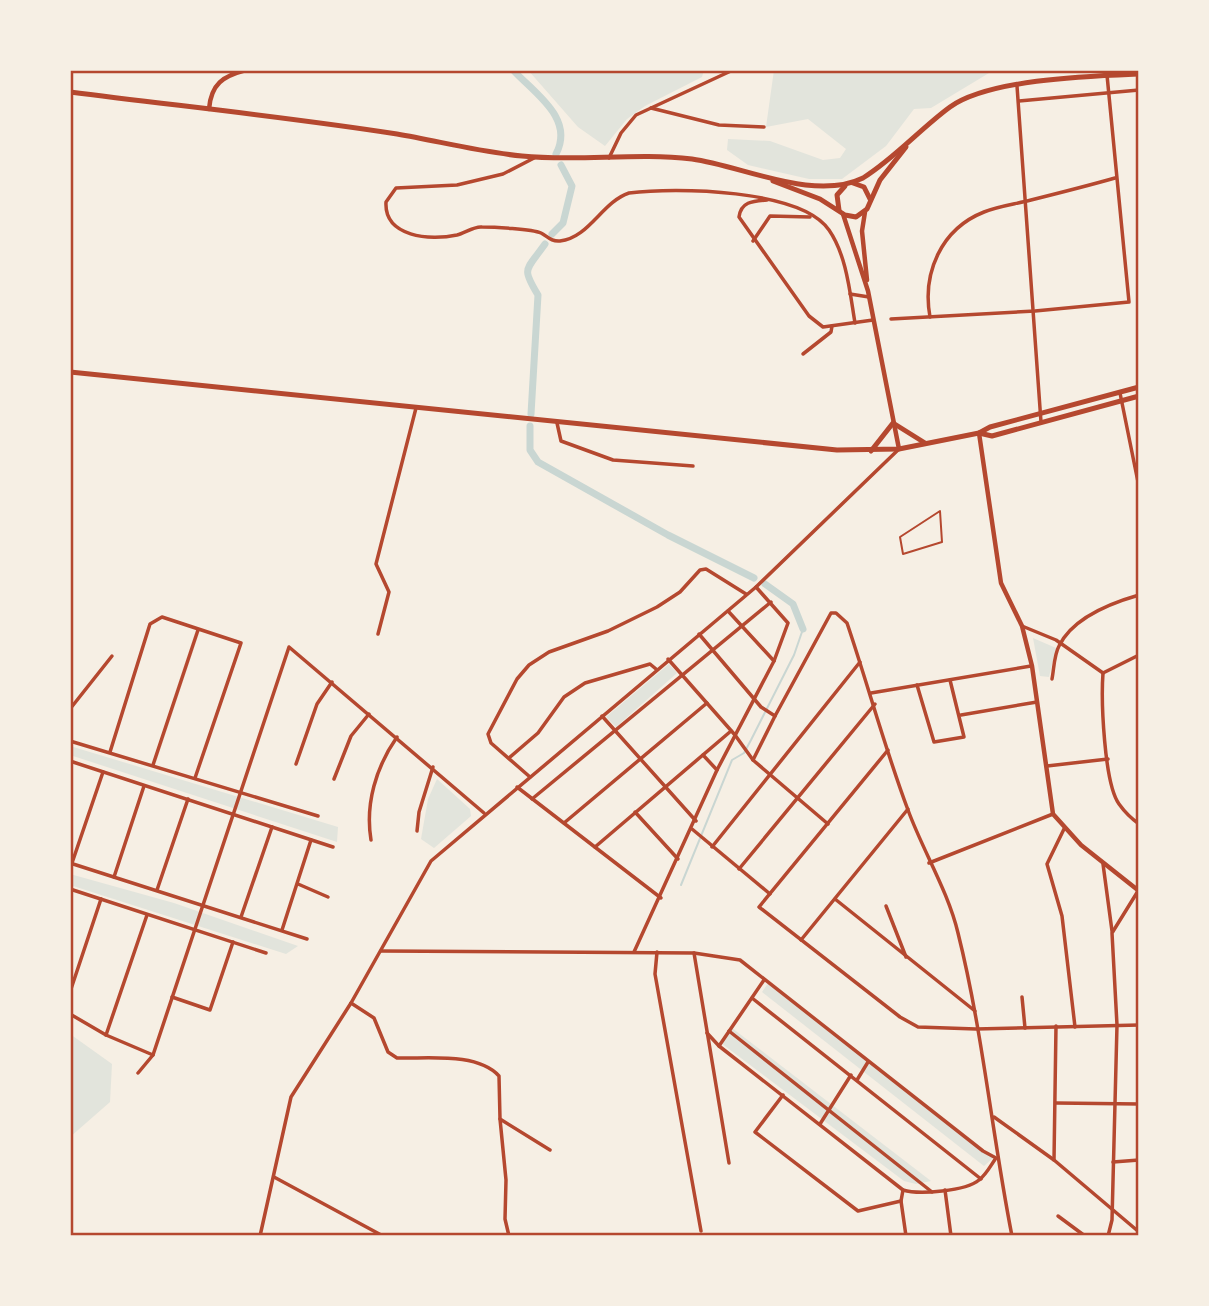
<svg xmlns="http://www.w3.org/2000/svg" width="1209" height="1306" font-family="'Varela Round',sans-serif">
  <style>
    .green { fill: #e2e4dc }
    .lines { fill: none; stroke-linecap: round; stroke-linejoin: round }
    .stream { stroke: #c9d6d2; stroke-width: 2 }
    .canal { stroke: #c9d6d2; stroke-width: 7 }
    .service { stroke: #b5482f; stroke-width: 2 }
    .minor { stroke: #b5482f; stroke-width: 3.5 }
    .tertiary { stroke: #b5482f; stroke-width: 4.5 }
    .primary { stroke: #b5482f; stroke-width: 5 }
    .trunk { stroke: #b5482f; stroke-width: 5 }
    .neatline { fill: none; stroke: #b5482f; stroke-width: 2.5 }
  </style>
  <rect width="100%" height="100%" fill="#f6efe4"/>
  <g class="green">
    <polygon points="528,70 704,70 702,77 645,106 627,119 605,146 578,127"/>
    <polygon points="774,70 994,70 931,108 914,109 886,146 842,179 809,179 748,165 727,150 728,139 770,141 823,160 840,158 846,149 808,119 766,127"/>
    <polygon points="1033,638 1056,648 1049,677 1040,676"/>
    <polygon points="669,664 677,673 616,727 606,717"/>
    <polygon points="70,746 338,827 337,842 70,755"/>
    <polygon points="437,779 470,809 471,816 434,848 421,839 428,799"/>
    <polygon points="70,874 174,903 298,946 286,954 70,885"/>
    <polygon points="769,982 993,1158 984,1166 762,992"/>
    <polygon points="732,1028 931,1181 916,1184 904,1181 721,1043"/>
    <polygon points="70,1034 112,1064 110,1102 70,1137"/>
  </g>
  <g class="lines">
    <polyline class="stream" points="681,885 732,760 744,753 751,740 794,655 803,629"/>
    <g class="canal">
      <path d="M513 70C534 93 575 118 556 154"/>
      <polyline points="552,234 563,223 572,186 561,165"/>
      <path d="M531 414 538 295C521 267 526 271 545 244"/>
      <polyline points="530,426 530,450 538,462 668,535 754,578"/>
      <polyline points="765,584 793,604 803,629"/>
    </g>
    <polygon class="service" points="940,511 942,542 903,554 900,537"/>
    <g class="minor">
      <polyline points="1017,86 1041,422"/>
      <polyline points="1019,101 1139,90"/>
      <polyline points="651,108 719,125 764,127"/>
      <path d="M536 157 503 174 457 185 396 188 386 202C384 237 430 241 457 235 465 233 474 226 482 227 493 227 532 229 541 233 547 236 551 242 560 241 589 238 602 202 629 193 675 187 801 189 829 230 847 256 850 294 855 323"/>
      <polyline points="609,158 621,133 636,115 733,70"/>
      <path d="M767 200C754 201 741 201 739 217L809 316 823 327 873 320"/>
      <polyline points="753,241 770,216 810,217"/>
      <polyline points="850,294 869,297"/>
      <path d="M930 317C922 273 941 229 984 212 999 206 1016 204 1031 200 1059 193 1087 186 1115 178"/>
      <polyline points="891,319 1035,311 1129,302 1107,75"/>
      <polyline points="803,354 831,332 832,326"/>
      <polyline points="1120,393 1139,487"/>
      <polyline points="557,423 561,441 613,460 693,466"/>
      <polyline points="728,611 774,661"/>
      <polyline points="1022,626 1056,640 1103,673"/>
      <polyline points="378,634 389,592 376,564 416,408"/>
      <path d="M699 634 761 707 775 716 831 613H836L847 623C868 685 885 749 908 810 923 851 948 891 958 933 983 1033 992 1135 1012 1236"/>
      <polyline points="668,659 735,735 753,760 828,824"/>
      <path d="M1103 673C1101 700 1104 783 1119 804 1124 811 1132 819 1139 824"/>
      <polyline points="1103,673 1139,655"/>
      <path d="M1052 679C1054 669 1054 655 1059 646 1073 617 1111 603 1139 595"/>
      <polyline points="917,685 934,742 964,737 950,680"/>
      <polyline points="871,693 1031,666"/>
      <polyline points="70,709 112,656"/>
      <polyline points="961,715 1037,702"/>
      <polyline points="602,716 696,821"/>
      <polyline points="70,741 318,816"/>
      <polyline points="888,750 759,907 900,1017 918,1027 976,1029 1139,1025"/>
      <polyline points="110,752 150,624 162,617 241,643 195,778"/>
      <polyline points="703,755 717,770"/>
      <polyline points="509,758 538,733 564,697 585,683 650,664 656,669"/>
      <polyline points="753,760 775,716"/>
      <polyline points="70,761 333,847"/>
      <polyline points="296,764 317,704 332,682"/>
      <polyline points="153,765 198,630"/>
      <polyline points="1047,766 1108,759"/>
      <polyline points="530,777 491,743 488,734 517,679 529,665 549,652 608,631 657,607 680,592 700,570 706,569 746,594"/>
      <polyline points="334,779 351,736 369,714"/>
      <polyline points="517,787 661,898"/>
      <polyline points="532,799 771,602"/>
      <polyline points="635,812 678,859"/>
      <polyline points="564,823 707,703"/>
      <polyline points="692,829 770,894"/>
      <polyline points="1064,829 1047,864 1062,916 1075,1027"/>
      <polyline points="417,831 419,812 433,767"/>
      <path d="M371 840C365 804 376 767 397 737"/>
      <polyline points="595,847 731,731"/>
      <polyline points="712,847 860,662"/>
      <polyline points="70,863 307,939"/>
      <polyline points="72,863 103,772"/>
      <polyline points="929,863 1053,814"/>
      <polyline points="1103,864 1112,931"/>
      <polyline points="739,869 875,704"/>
      <polyline points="114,877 144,786"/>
      <polyline points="298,884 328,897"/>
      <polyline points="70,889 266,953"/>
      <polyline points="157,890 188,799"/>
      <polyline points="835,899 975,1011"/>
      <polyline points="886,906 906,957"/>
      <polyline points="241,917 272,827"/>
      <polyline points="282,930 311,840"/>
      <polyline points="801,940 908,809"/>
      <path d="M381 951 694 953 740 960 983 1151 996 1158C991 1165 986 1175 979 1180 966 1191 919 1195 903 1190L719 1046 707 1033"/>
      <polyline points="634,952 717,770 774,661 788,623 756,587"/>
      <polyline points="657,952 655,974 701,1231"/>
      <polyline points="694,953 729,1163"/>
      <polyline points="70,992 101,899"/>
      <polyline points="172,997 210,1010 233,942"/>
      <polyline points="1022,997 1025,1028"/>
      <polyline points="752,998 981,1179"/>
      <path d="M351 1003 374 1018 388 1052 397 1058C427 1059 477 1052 499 1076L500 1119 550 1150"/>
      <polyline points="70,1014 106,1035 153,1055"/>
      <polyline points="729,1031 932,1192"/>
      <polyline points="106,1035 147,915"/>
      <polyline points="719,1046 764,980"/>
      <polyline points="138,1073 153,1055 289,647 484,813"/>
      <polyline points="857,1080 868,1062"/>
      <polyline points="783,1095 755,1132 858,1211 901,1201"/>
      <polyline points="1056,1103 1139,1104"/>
      <polyline points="994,1117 1054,1160 1139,1232"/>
      <polyline points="500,1119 506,1180 505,1219 509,1236"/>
      <polyline points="820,1124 851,1075"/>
      <polyline points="1054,1160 1056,1026"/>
      <polyline points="1113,1162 1139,1160"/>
      <polyline points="274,1177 383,1236"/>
      <polyline points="903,1190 901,1201 906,1236"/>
      <polyline points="945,1190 951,1236"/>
      <polyline points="1058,1216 1085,1236"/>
      <polyline points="260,1236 291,1097 351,1003 431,861 756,587 899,449"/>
      <polyline points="1108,1236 1112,1220 1117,1025 1112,933 1138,891"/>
    </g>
    <g class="tertiary">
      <path d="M209 109C211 84 223 76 246 70"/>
      <polyline points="865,212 862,231 867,280"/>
      <polyline points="843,214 868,291 899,449"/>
      <polyline points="979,433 1001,583 1022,626 1032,666 1053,814 1081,845 1139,891"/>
    </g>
    <g class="primary">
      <polyline points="70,372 837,450 899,449 979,433 990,427 1139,387"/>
      <polyline points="979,433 992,436 1139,396"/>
      <polyline points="871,451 893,423 925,443"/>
    </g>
    <g class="trunk">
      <path d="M70 92C179 106 288 117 397 134 438 141 480 152 522 156 578 162 636 152 692 159 743 166 814 202 863 178 895 158 920 129 950 107 989 79 1090 76 1139 74"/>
      <polyline points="773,181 820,199 845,215 856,217 867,209 880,180 906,147"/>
      <polyline points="853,183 864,187 870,199"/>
      <polyline points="839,210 837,195 845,186"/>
    </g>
  </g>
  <rect width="1209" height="1306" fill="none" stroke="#f6efe4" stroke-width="144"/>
  <rect x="72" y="72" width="1065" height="1162" class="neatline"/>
</svg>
